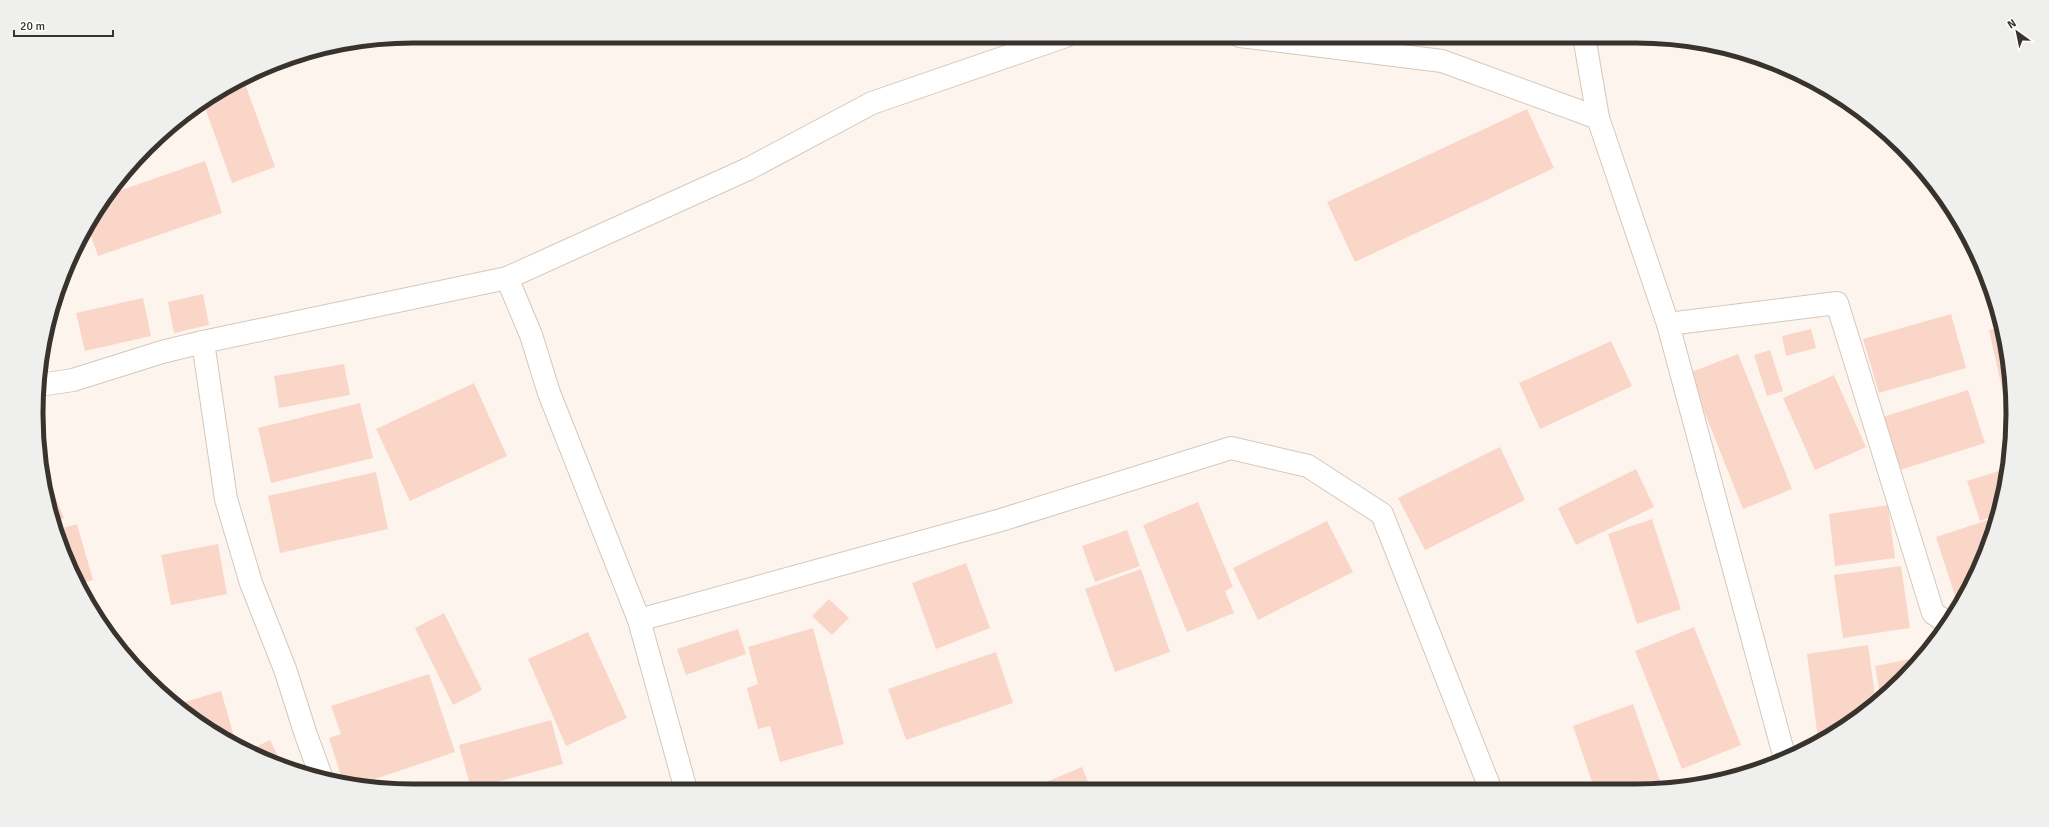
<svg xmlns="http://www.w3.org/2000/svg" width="2049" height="827" font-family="Signika,sans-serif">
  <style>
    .building { fill: #fad6c8 }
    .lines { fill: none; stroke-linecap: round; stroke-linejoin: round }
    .minor-casing { stroke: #d5c7bc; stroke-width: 24 }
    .minor { stroke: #fff; stroke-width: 22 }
    .rim { fill: none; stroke: #39332e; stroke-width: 5 }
  </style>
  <rect width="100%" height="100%" fill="#fdf5ed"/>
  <g class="building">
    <polygon points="243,78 275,167 232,183 203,102 225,87"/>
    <polygon points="1527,109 1554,168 1355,262 1327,202"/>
    <polygon points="205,161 222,213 98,256 87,224 113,193"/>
    <polygon points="203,294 209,325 174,333 168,302"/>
    <polygon points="143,298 151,336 85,351 76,313"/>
    <polygon points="1951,314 1966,368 1879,393 1863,339"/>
    <polygon points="2002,327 2012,389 2011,414 2008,415 1989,330"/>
    <polygon points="1811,329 1816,348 1786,356 1782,336"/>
    <polygon points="47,333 50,354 41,355"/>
    <polygon points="1611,341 1632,386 1540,429 1519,383"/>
    <polygon points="1770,350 1783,391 1767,396 1754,355"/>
    <polygon points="1738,354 1792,489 1743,509 1689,373"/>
    <polygon points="344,364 350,395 279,408 274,376"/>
    <polygon points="1834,375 1866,447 1815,470 1783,398"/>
    <polygon points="474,383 507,456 410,501 376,429"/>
    <polygon points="1968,390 1985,443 1900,470 1883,417"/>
    <polygon points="360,403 373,458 271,483 258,428"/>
    <polygon points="1500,447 1525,500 1425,550 1398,498"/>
    <polygon points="43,467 64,518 56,521 43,487"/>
    <polygon points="1636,469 1654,507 1576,545 1558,508"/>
    <polygon points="1999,471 2004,487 1997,515 1980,521 1967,481"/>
    <polygon points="376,472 388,529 280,553 268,496"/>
    <polygon points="1198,502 1233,587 1225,591 1234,613 1187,632 1143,525"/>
    <polygon points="1888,505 1895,558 1835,566 1829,514"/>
    <polygon points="1997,517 1993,535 1962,597 1956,599 1936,537"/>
    <polygon points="1652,519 1681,609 1637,624 1608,534"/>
    <polygon points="1327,521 1353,572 1258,620 1233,568"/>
    <polygon points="77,524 93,580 80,584 59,529"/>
    <polygon points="1127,530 1140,566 1095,582 1082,546"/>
    <polygon points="218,544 227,594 171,605 161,555"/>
    <polygon points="966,563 990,628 936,649 912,583"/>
    <polygon points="1901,566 1910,628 1843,638 1834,575"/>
    <polygon points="1141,569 1170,652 1115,672 1085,589"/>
    <polygon points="829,599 849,618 832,635 812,616"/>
    <polygon points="444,613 482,690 453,705 415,628"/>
    <polygon points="1694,627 1741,745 1682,769 1635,651"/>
    <polygon points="813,628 844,744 780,762 770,726 758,729 747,688 758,684 748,647"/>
    <polygon points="738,629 746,654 686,675 677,649"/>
    <polygon points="588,632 627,718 566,746 528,659"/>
    <polygon points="1868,645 1876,703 1818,739 1807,654"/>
    <polygon points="996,652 1013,703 906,740 888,689"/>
    <polygon points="1919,657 1884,697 1881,700 1875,666"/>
    <polygon points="429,674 455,752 363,783 342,779 329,738 341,734 331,706"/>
    <polygon points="221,691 235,740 184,713 175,705"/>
    <polygon points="1633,704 1660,781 1640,788 1594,788 1573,726"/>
    <polygon points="551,720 563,764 471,789 459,745"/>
    <polygon points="270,740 283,766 252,749"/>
    <polygon points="1082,767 1091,789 1029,789"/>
    <polygon points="419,781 422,791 396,788"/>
  </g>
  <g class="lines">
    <g class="minor-casing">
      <g id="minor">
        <polyline points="1240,36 1442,61 1598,118"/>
        <polyline points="1584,36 1598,118 1668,324 1785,759"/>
        <polyline points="507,278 748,169 872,103 1066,36"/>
        <polyline points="1668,324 1837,303 1933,613 1949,624"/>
        <polyline points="203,342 226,499 251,583 285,669 306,735 321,776"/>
        <polyline points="40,385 73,380 162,352 203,342 507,278 531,335 549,393 639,620 686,790"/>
        <polyline points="639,620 1001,520 1231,448 1308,466 1382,514 1490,788"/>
      </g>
    </g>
    <use href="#minor" class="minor"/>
  </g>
  <path d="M0 0H2049V827H0ZM413 43H1636A370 370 0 0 1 2006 413V414A370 370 0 0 1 1636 784H413A370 370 0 0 1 43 414V413A370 370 0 0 1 413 43Z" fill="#efefee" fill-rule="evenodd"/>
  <path class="rim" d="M413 43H1636A370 370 0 0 1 2006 413V414A370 370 0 0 1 1636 784H413A370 370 0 0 1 43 414V413A370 370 0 0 1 413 43Z"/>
  <g transform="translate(2017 32) rotate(327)" stroke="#ffffff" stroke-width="3" paint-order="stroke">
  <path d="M0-3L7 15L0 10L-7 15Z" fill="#39332e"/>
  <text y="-6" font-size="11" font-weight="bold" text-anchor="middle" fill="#39332e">N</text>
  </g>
  <path d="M14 30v6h99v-6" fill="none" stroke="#39332e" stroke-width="2"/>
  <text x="20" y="30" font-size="12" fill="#39332e" stroke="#ffffff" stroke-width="3" paint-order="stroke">20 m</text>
</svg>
